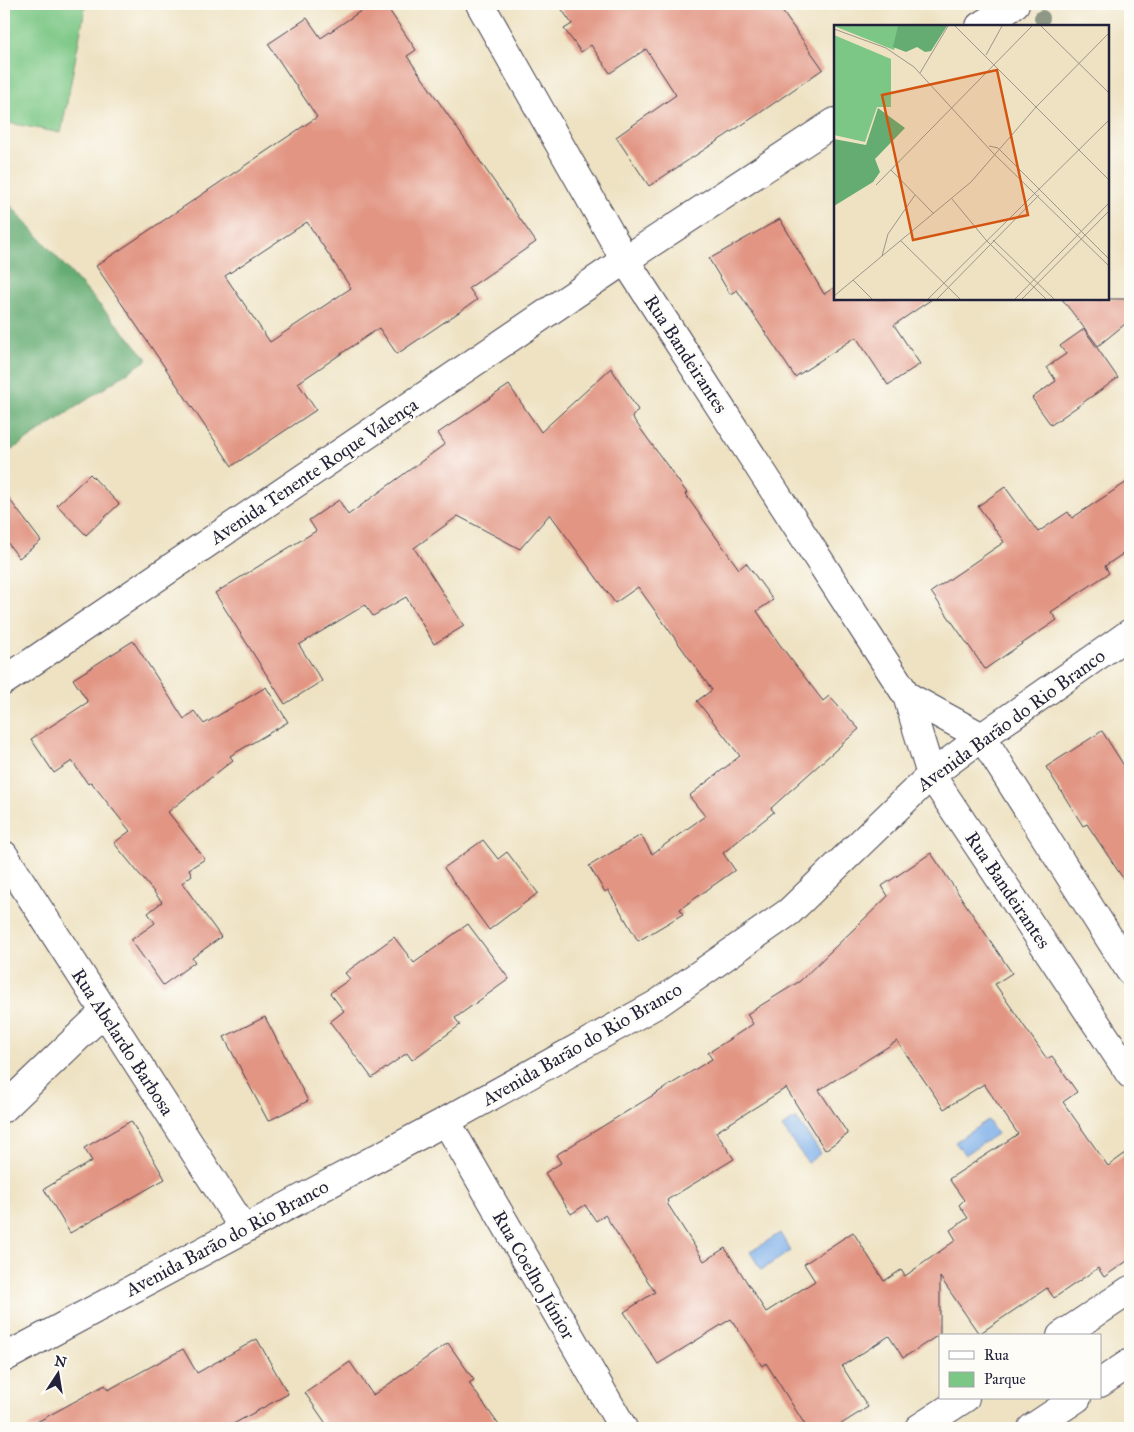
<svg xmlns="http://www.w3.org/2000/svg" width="1134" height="1432" font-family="'IM FELL Great Primer',serif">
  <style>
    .green { fill: #7cc785; stroke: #4f7460 }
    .forest { fill: #65ac72; stroke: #446756 }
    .water { fill: #7dafe9; stroke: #506892 }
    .building { fill: #e29583; fill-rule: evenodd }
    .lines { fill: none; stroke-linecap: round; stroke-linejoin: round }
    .street-casing { stroke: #413f4f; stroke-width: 30 }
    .secondary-casing { stroke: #413f4f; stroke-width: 30 }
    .street { stroke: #fff; stroke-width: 28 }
    .secondary { stroke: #fff; stroke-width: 28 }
    .tree { fill: #8f9886 }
    .labels { text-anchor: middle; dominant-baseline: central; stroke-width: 5; stroke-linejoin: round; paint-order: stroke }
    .street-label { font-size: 19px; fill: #22223b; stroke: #fdfcf7 }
    .inset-road { fill: none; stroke: #9c958c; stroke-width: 1 }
    .view { fill: #d45411; fill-opacity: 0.15; stroke: #d45411; stroke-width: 2.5 }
    .inset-edge { fill: none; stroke: #22223b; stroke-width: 2.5 }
  </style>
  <rect width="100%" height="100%" fill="#fdfcf7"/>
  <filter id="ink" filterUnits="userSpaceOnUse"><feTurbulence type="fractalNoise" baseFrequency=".02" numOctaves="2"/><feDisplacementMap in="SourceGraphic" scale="10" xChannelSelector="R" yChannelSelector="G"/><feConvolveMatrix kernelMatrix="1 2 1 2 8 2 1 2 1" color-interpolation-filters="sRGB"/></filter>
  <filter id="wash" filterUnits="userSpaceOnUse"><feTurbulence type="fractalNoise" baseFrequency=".0096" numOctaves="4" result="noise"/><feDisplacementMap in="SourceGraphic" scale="20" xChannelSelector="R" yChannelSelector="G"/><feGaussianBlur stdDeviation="1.12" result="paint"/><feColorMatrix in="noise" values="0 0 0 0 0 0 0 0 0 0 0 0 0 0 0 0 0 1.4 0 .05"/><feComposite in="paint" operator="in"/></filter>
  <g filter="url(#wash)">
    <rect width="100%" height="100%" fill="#eee2c2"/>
    <polygon class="green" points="4,4 86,4 61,133 4,122"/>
    <polygon class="forest" points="4,198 148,359 4,455"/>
    <g class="water">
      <polygon points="796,1118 821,1153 808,1163 782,1127"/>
      <polygon points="988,1120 997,1134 965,1155 955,1142"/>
      <polygon points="780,1233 791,1251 761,1270 750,1252"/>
    </g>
    <g id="blocks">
      <g class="building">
        <path d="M371 4H385L416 50 407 56 536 242 469 288 477 300 397 354 379 328 298 383 316 410 232 466 96 266 317 117 268 44 307 18 321 38ZM307 222 351 288 270 342 225 276Z"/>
        <polygon points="558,4 777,4 823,69 757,115 649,186 616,137 676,95 646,49 610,73 591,45 581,52 564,29 572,24"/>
        <polygon points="780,219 824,294 835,287 835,299 932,299 894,325 920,364 888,385 856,337 795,377 737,290 730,294 709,259"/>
        <polygon points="1062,299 1130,299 1130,320 1098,346"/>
        <polygon points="1084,329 1118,378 1051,425 1032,398 1056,381 1047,367 1066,354 1060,346"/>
        <polygon points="611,368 638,410 632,417 687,493 685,494 739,569 746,563 773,600 757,611 780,645 823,701 829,696 859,729 771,808 774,812 723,853 735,870 680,909 683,914 638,941 608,890 605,892 589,866 641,835 652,854 705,816 689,796 740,756 697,701 712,690 638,587 615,603 550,514 520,549 458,516 414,548 464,626 434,644 406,597 373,616 365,605 299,645 322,681 285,704 215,593 316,531 309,520 339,500 348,515 445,444 438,433 509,385 541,432"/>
        <polygon points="90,474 119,504 86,535 57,505"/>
        <polygon points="1130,480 1130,549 1105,566 1109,573 1051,612 1057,620 985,669 931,592 1004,542 978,506 1005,487 1038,532 1068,512 1072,518"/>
        <polygon points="4,492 41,541 19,558 4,538"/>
        <polygon points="133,641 184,719 194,711 204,724 266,687 288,722 230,756 233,760 168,812 205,859 189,869 192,875 182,883 221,937 192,958 195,962 163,985 131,940 155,923 148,913 162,902 114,843 130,831 91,782 88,784 72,761 54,773 31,739 88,702 73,679"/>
        <polygon points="1102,731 1130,775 1130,889 1087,824 1083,826 1046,767"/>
        <polygon points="483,840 498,859 507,852 538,893 489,930 444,868"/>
        <path d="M931 853 1012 973 995 984 1047 1059 1052 1056 1077 1092 1063 1102 1108 1166 1130 1150V1259L1104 1277 1098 1268 1054 1298 1047 1288 979 1334 940 1277V1334L903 1358 889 1336 842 1366 868 1407 835 1428H807L766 1363 762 1366 731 1319 658 1364 624 1312 655 1292 605 1215 596 1221 585 1205 571 1214 545 1173 561 1163 556 1155 712 1059 708 1053 753 1024 747 1014 800 981 888 896 882 886ZM897 1041 944 1109 984 1084 1018 1134 949 1179 964 1200 959 1205 968 1218 950 1230 956 1240 905 1276 901 1270 884 1281 853 1232 804 1264 815 1281 766 1312 725 1248 704 1261 667 1203 668 1202 667 1200 734 1159 716 1132 786 1088 825 1150 848 1134 819 1090Z"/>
        <polygon points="468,924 509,979 455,1018 460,1025 412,1060 407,1053 372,1078 330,1022 344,1011 330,993 350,979 345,973 394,937 414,963"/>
        <polygon points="265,1017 308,1101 268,1121 224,1037"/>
        <polygon points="131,1121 165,1179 70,1233 44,1189 92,1161 84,1148"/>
        <polygon points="257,1339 288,1394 226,1428 26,1428 105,1385 108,1390 183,1349 197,1373"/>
        <polygon points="448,1343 474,1380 469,1383 501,1428 329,1428 305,1393 350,1362 373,1395"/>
      </g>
    </g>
  </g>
  <g filter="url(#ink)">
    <use href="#blocks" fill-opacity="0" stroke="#413f4f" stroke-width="1"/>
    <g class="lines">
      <g class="street-casing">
        <g id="street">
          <polyline points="4,681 625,260"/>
          <polyline points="982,737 1130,633"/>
          <polyline points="4,855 244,1229"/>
          <polyline points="4,1108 104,1012"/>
          <polyline points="446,1121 623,1428"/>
          <polyline points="1061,1336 1130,1290"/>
          <polyline points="1100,1383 1130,1363"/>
          <polyline points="919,1428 965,1398"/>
          <polyline points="1032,1428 1077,1398"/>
        </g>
      </g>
      <g class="secondary-casing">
        <g id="secondary">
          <polyline points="480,4 625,260 907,696 931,775 1130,1074"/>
          <polyline points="980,26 1015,4"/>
          <polyline points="625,260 835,122"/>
          <polyline points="907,696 982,737 1130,971"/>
          <polyline points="4,1358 446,1121 657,1004 789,912 931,775 982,737"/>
        </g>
      </g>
      <use href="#street" class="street"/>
      <use href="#secondary" class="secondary"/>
    </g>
    <circle class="tree" cx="1042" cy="18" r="8"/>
  </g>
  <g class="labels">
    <g class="street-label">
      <text transform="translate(686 354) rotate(57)">Rua Bandeirantes</text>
      <text transform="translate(314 471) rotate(-34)">Avenida Tenente Roque Valença</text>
      <text transform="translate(1011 720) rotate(-36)">Avenida Barão do Rio Branco</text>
      <text transform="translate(1008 890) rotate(56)">Rua Bandeirantes</text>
      <text transform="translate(123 1042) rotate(57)">Rua Abelardo Barbosa</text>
      <text transform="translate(582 1044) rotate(-30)">Avenida Barão do Rio Branco</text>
      <text transform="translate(227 1238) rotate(-28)">Avenida Barão do Rio Branco</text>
      <text transform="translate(534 1275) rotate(60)">Rua Coelho Júnior</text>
    </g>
  </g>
  <g transform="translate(834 25)">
    <rect width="275" height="275" fill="#eee2c2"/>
    <path d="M0 1H66L60 25ZM0 10 57 34V82H43L31 117 0 110Z" fill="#7cc785"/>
    <path d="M64 1H113L97 26 91 27 83 22 72 27 59 22ZM44 83 71 103 41 134 46 147 39 157 0 181V114L32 120Z" fill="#65ac72"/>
    <path class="inset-road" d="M121 1 275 155M207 1 275 68M0 4 52 23 80 42 159 128 275 241M152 30 168 1M86 48 114 1M155 121 164 123 275 234M57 145 100 189M42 160 198 1M118 174 152 215 212 274M159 215 220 274M67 216 126 274M48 231 54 209 81 170M19 255 38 274M0 271 137 157 202 82 275 8M94 274 275 95M103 274 205 170M181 274 275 178M188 274 275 186"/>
    <path class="view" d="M163 45 194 190 79 215 48 70Z"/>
    <rect width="275" height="275" class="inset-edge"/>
  </g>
  <rect width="1134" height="1432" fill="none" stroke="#fdfcf7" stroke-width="20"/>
  <rect x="939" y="1334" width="162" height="65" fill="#fdfcf7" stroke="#a5a5ac"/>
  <rect x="949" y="1351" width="25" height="8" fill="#ffffff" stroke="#a5a5ac"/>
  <text x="984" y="1360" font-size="15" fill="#22223b">Rua</text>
  <rect x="949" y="1372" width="25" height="15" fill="#7cc785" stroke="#a5a5ac"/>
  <text x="984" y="1384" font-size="15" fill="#22223b">Parque</text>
  <g transform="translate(58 1374) rotate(12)" stroke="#fdfcf7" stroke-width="4" paint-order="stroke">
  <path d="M0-4L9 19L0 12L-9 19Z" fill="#22223b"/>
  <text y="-8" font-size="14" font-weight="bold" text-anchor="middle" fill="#22223b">N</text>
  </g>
</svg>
